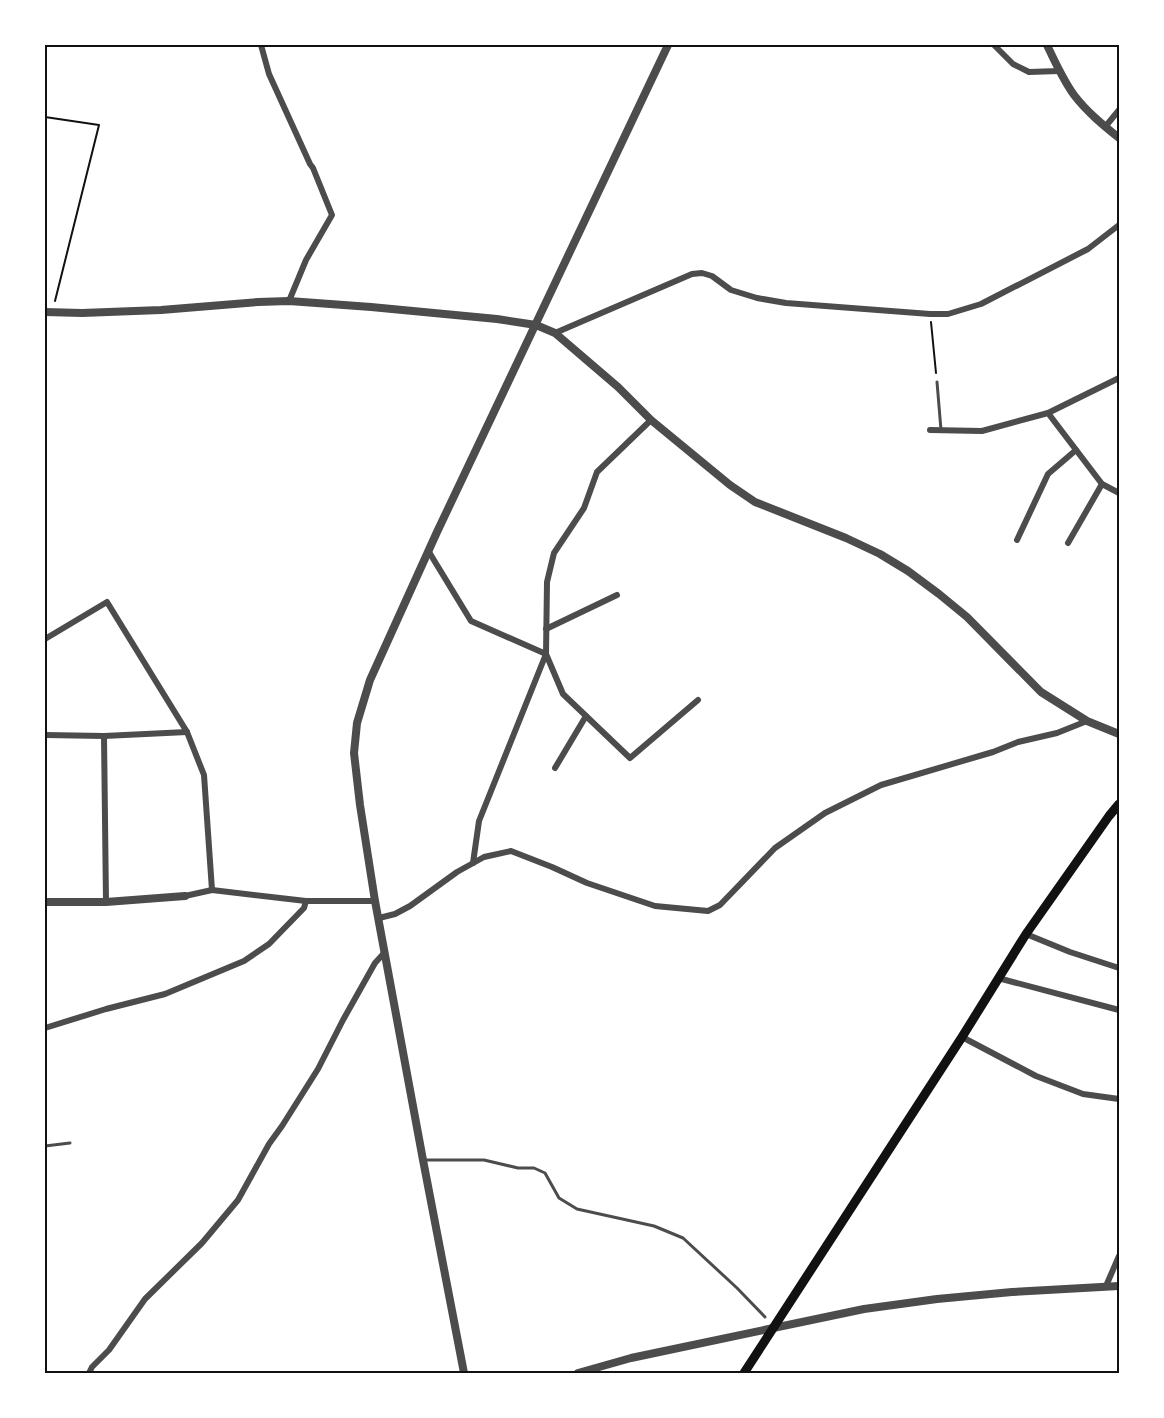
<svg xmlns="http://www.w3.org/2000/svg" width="1164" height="1418" font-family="'Space Grotesk',sans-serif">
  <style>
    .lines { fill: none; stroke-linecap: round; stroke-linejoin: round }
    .path { stroke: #111; stroke-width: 2 }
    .service { stroke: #4c4c4c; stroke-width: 3 }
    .minor { stroke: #4c4c4c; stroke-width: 6 }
    .tertiary { stroke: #4c4c4c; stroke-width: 8 }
    .primary { stroke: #111; stroke-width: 9 }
    .neatline { fill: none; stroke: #111; stroke-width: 2 }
  </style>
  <rect width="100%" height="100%" fill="#fff"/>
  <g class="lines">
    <g class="path">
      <polyline points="45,117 99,125 55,301"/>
      <polyline points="931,322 936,373"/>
    </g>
    <g class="service">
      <polyline points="937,382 941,430"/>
      <polyline points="45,1146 70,1143"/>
      <polyline points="423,1160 484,1160 518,1168 534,1168 545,1173 559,1198 577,1209 654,1226 683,1238 737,1288 765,1317"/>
    </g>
    <g class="minor">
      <polyline points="261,45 269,74 310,164 313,168 332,215 306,260 289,301"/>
      <polyline points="994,45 1013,64 1029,72 1059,71"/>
      <polyline points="1105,127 1119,110"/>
      <polyline points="555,333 692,274 702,273 712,276 731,290 757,298 786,303 930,314 948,314 981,304 1088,249 1119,225"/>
      <polyline points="1048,413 1119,378"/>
      <polyline points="930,430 982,431 1048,413 1102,484 1119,493"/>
      <polyline points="1017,540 1048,474 1076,450"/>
      <polyline points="1068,543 1102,484"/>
      <polyline points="429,552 471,621 546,654 563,694 630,758 698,700"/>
      <polyline points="546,629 617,595"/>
      <polyline points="45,639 107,602 187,732 204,775 212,890"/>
      <polyline points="45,735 104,736 187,732"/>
      <polyline points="104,736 106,902"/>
      <polyline points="555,768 586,716"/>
      <polyline points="473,863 479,821 546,654 547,582 554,553 584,508 597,472 651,420"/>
      <polyline points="185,896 212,890 306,901 375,901"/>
      <polyline points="379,918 395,914 410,906 457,872 484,857 511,851 552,867 587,883 655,906 708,911 720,905 775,848 825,813 881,785 993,752 1018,742 1057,733 1087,721"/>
      <polyline points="1026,934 1070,952 1119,968"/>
      <polyline points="998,978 1119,1010"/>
      <polyline points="45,1028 106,1009 165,994 244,961 269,944 304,908 306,901"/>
      <polyline points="962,1037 1036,1076 1083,1094 1119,1099"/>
      <polyline points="1106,1286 1119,1256"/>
      <polyline points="89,1373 92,1367 109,1350 145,1299 202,1243 238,1200 269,1144 282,1126 318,1069 343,1020 375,963 385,952"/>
    </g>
    <g class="tertiary">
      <path d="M1047 45C1055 62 1063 80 1074 95 1087 112 1103 125 1119 138"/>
      <polyline points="45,312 82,313 161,310 258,302 289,301 371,307 497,319 536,325 555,333 618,387 651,420 730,485 755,502 846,538 880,554 908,571 939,594 967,617 1041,692 1087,721 1119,734"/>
      <polyline points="45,902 106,902 185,896"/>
      <polyline points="464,1373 423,1160 375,901 360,805 354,753 357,723 370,680 437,532 668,45"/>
      <polyline points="578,1373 631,1358 864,1309 937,1299 1012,1292 1119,1286"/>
    </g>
    <polyline class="primary" points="744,1373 962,1037 1026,934 1109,816 1119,804"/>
  </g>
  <rect width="1164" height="1418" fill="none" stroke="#ffffff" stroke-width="93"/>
  <rect x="46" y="46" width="1072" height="1326" class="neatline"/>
</svg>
